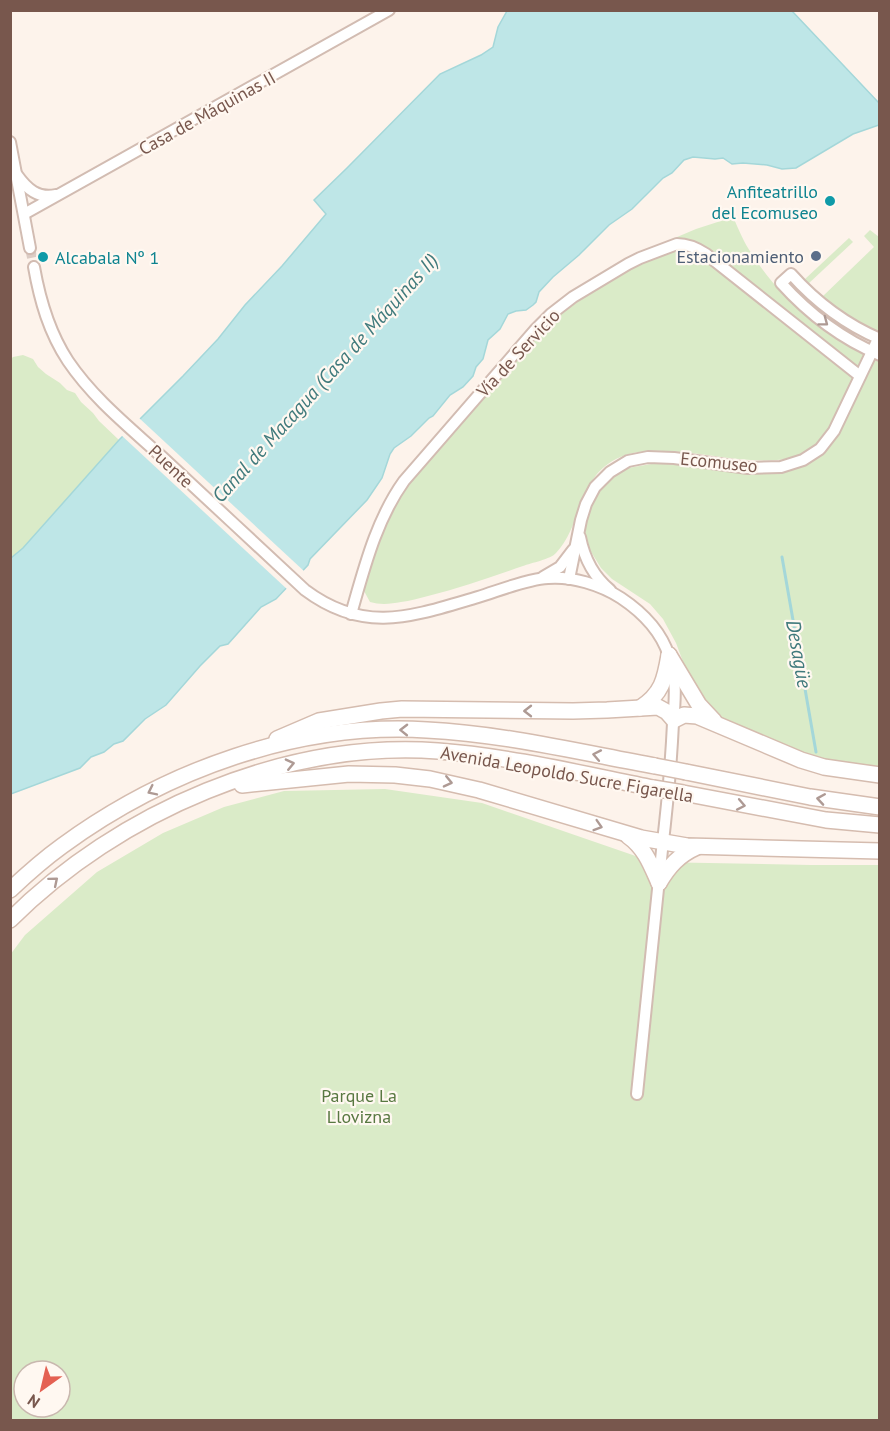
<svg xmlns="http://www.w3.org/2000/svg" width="890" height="1431" font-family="'PT Sans',sans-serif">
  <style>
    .green { fill: #daebc8; fill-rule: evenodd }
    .water { fill: #bee6e7; stroke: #a4d7d9; stroke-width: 1.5 }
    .pier { fill: #fdf3eb }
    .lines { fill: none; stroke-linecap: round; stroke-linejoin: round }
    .stream { stroke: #a4d7d9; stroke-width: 3 }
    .street-tunnel { stroke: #dcccc4; stroke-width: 10; stroke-dasharray: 10 5; stroke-linecap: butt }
    .street-casing { stroke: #d2bcb2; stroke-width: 14 }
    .secondary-casing { stroke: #d5bcaf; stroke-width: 18 }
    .street { stroke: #fff; stroke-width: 10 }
    .secondary { stroke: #fff; stroke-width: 15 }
    .secondary-bridge-casing { stroke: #d5bcaf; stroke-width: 18; stroke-linecap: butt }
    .secondary-bridge { stroke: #fff; stroke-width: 15 }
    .oneway { stroke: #ae9a94 }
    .culture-dot { fill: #0f9aa8; stroke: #fff8f1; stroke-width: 2 }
    .service-dot { fill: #5c6f8a; stroke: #fff8f1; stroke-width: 2 }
    .labels { text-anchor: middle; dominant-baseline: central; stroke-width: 4.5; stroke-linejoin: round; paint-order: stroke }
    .street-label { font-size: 18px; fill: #78574d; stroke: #fff8f1 }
    .culture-label { font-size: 18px; fill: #0d838f; stroke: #fff8f1; text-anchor: end }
    .service-label { font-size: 18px; fill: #4e5e75; stroke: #fff8f1; text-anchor: end }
    .park-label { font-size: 18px; fill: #587841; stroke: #fff8f1 }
    .water-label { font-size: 20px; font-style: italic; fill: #407a7c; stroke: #fff8f1 }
  </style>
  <rect width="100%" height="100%" fill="#fdf3eb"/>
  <g class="green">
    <path d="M733 217C739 230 744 243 752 254 779 298 820 329 864 354L858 366 854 368 848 363 703 246 685 240H670L696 229Z"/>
    <polygon points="870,230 879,237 879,333 844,313 822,297 874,247 864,236"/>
    <polygon points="849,238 853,242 808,284 804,280"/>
    <path d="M683 249 701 255 852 374V379C842 400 834 426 818 443 776 487 669 431 616 459 577 479 583 524 556 553 551 559 531 563 523 566 491 577 460 588 428 596 419 598 410 601 401 602 391 604 380 605 370 602L364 591 365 584 386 523 409 483 534 337C561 312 590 292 622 274 641 263 661 251 683 249Z"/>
    <polygon points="23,355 33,359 38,367 46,374 60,383 67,390 75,393 81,402 93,413 99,421 119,440 23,548 11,558 11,359 13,357"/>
    <polygon points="873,359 879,362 879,769 803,756 719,719 707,705 688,675 676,643 663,619 650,604 612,579 601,568 588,547 585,533 586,522 597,494 614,476 628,468 657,463 750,472 814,459 831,444 843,424"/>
    <path d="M385 789 482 803 653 862 811 865H879V1420H11L10 955 25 935 97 872 163 833 224 807 284 791ZM24 1371H60V1407H24Z"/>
  </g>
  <polygon class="water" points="507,11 792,11 879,103 879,125 853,134 796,168 782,169 767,165 743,163 732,164 723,158 715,159 693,157 684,160 672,173 663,178 632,209 609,225 579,255 553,277 539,292 536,302 533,305 526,310 516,311 508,314 500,329 488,340 483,359 476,367 473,376 463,387 450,395 433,416 429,418 411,436 394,448 390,454 382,478 367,500 310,559 308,565 276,599 261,607 228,644 220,646 200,666 166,705 145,719 123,741 114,744 104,752 91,757 80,768 11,794 11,558 23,548 119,440 183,376 218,339 245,305 282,266 326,214 314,200 347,168 440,74 481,55 493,47 498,27"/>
  <polygon class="pier" points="138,417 305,572 288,590 120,434"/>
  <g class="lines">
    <polyline class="stream" points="782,557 816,752"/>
    <polyline class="street-tunnel" points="30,248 34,267"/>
    <g class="street-casing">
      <g id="street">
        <polyline points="10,142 30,248"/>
        <path d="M17 175C27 189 38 199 56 195"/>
        <polyline points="24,214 389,10"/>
        <path d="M34 267C40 301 49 332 68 361 93 398 128 426 161 456 209 501 257 545 305 590 365 635 413 616 478 597 498 591 527 579 548 578 572 576 601 585 621 598 642 612 661 631 669 656 677 678 675 701 673 723 671 766 667 808 662 850 654 931 645 1013 637 1094"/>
        <path d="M880 339C845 324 816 302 791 274L781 283C808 313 842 339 880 355"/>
        <path d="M580 537C584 557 593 576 610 590"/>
        <polyline points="543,577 560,567 573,550"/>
        <polyline points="569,579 581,520 586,504 595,487 610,472 628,461 648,457 674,458 748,468 781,467 803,460 820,449 834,431 878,339"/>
        <path d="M351 614C364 569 376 520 404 481L535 330 551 314 573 297 628 264 640 258 677 244C688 244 697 248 706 254L860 376"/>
      </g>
    </g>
    <g class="secondary-casing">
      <g id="secondary">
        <polyline points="669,655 699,705 714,721"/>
        <path d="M640 708C662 694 665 679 669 655"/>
        <polyline points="277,739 319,721 381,711 402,709 573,711 607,710 658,707 667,712 674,720 684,715 697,716 801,760 824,767 880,775"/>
        <polyline points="686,772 810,797 880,807"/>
        <polyline points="242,785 349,774 395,775 430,779 479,790 641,838 687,846 880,851"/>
        <polyline points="683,793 826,820 880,825"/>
        <path d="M628 836C645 848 651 865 659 883"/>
        <path d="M659 883C669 866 679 855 697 847"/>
        <path d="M10 890C27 874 44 859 62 846 166 770 298 722 427 730 504 734 579 752 655 766"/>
        <path d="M10 920C118 812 284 740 438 751 508 756 583 774 653 788"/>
      </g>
    </g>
    <use href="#street" class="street"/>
    <use href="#secondary" class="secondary"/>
    <g class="secondary-bridge-casing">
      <g id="secondary-bridge">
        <polyline points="655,766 686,772"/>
        <polyline points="653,788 683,793"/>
      </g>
    </g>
    <use href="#secondary-bridge" class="secondary-bridge"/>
  </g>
  <defs><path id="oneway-chevron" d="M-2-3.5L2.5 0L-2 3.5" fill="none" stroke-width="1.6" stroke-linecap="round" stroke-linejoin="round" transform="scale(1.5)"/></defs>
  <g class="oneway">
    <use href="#oneway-chevron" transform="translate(824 322) rotate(37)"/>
    <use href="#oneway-chevron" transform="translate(528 711) rotate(180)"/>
    <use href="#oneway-chevron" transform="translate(404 730) rotate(-179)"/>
    <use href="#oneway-chevron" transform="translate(597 755) rotate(-169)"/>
    <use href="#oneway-chevron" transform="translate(290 764) rotate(-13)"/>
    <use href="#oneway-chevron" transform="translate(448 782) rotate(13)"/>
    <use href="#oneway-chevron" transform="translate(152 791) rotate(154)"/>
    <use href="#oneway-chevron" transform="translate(821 799) rotate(-171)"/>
    <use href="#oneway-chevron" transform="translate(741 805) rotate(11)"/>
    <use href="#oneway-chevron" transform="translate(598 826) rotate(17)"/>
    <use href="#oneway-chevron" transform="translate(54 881) rotate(-40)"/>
  </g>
  <g class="culture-dot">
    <circle cx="830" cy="201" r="6"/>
    <circle cx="43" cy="257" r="6"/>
  </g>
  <circle class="service-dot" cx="816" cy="256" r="6"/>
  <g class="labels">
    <g class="street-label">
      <text transform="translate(207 113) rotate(-29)">Casa de Máquinas II</text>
      <text transform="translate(518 353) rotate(-47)">Vía de Servicio</text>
      <text transform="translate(719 462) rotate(6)">Ecomuseo</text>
      <text transform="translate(171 466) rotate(43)">Puente</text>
      <text transform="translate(567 774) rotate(10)">Avenida Leopoldo Sucre Figarella</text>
    </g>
    <g class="culture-label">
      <text x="818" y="191">Anfiteatrillo<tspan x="818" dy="21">del Ecomuseo</tspan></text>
      <text x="55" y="257" text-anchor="start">Alcabala Nº 1</text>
    </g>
    <g class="service-label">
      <text x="804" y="256">Estacionamiento</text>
    </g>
    <g class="park-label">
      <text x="359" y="1095">Parque La<tspan x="359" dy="21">Llovizna</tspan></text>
    </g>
    <g class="water-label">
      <text transform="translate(325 378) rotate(-48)">Canal de Macagua (Casa de Máquinas II)</text>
      <text transform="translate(799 654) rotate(80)">Desagüe</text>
    </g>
  </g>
  <rect width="890" height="1431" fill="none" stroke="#78574d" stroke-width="24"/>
  <g transform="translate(42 1389) rotate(214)"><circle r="28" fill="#fff8f1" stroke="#c9b8af" stroke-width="1.5"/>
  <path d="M0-4.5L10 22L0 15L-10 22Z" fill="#e46152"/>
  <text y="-9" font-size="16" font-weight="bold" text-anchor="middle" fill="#78574d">N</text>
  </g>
</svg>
